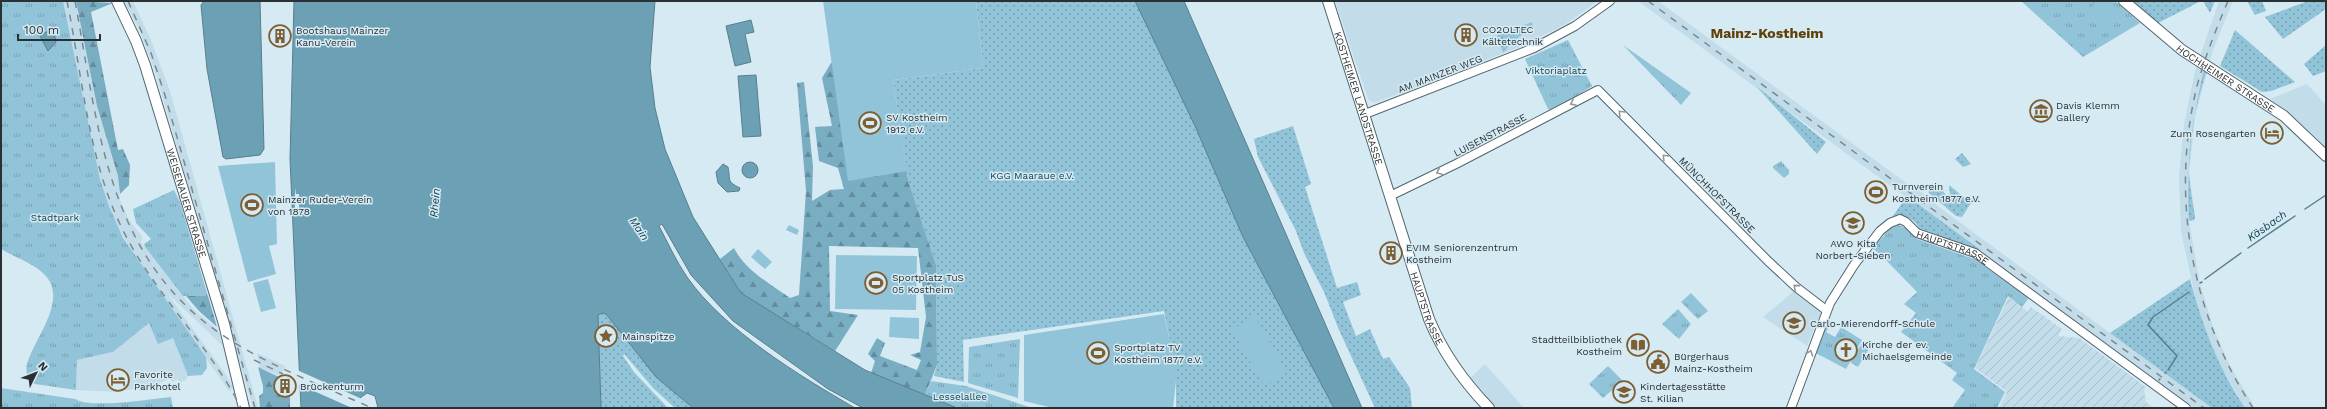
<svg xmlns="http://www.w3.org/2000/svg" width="2327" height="409" font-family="'Work Sans',sans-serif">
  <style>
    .built { fill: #c2dde9 }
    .industrial { fill: url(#industrial-furrows) }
    .grass { fill: url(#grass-dots) }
    .forest { fill: url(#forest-firs) }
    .park { fill: url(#park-tufts) }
    .pitch { fill: #92c4d9 }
    .water { fill: #6ca0b4; stroke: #587f8e }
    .pier { fill: #d6eaf3 }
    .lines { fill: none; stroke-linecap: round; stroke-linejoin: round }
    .stream { stroke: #587f8e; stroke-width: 1.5 }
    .minor-casing { stroke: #53656c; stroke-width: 10 }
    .major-casing { stroke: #53656c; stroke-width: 12 }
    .minor { stroke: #fff; stroke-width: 8 }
    .major { stroke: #fff; stroke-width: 10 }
    .rail { stroke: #7b888e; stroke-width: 1.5; stroke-dasharray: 7 7; stroke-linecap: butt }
    .oneway { stroke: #94989a }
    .labels { text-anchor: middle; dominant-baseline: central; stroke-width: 3; stroke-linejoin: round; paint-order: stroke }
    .poi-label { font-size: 10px; fill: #293134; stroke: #d6eaf3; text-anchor: start }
    .park-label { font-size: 10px; fill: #113f4e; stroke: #d6eaf3 }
    .street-label { font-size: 10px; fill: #293134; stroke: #d6eaf3 }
    .water-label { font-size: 11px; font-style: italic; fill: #0c3b4b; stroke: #d6eaf3 }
    .district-label { font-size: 14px; font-weight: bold; fill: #604007; stroke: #d6eaf3 }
  </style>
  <defs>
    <pattern id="industrial-furrows" width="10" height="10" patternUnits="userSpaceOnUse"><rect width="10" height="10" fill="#c2dde9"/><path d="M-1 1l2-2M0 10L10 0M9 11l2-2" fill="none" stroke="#a7bec8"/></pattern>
    <pattern id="grass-dots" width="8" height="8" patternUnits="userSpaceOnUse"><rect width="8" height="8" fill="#92c4d9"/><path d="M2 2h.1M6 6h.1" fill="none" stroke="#77a0b1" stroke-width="1.8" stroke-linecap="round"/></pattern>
    <pattern id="forest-firs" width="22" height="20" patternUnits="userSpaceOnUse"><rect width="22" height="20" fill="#79adc2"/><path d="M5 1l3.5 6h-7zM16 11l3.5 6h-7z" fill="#638d9e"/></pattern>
    <pattern id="park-tufts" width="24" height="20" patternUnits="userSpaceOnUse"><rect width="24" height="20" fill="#92c4d9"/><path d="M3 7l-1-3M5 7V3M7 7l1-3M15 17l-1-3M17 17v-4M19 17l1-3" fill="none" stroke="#77a0b1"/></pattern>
  </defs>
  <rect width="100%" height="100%" fill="#d6eaf3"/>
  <g class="built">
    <polygon points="63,1 76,1 97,106 118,176 120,200 129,220 143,237 141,242 143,245 183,296 194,310 218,330 223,346 167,293 226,375 234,388 229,391 132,253 113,217 100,179"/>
    <polygon points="124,1 133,1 151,40 170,91 258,408 253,408 155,71 139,29"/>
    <polygon points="1335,1 1598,1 1566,24 1522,46 1374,103 1368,99"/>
    <polygon points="1638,1 1658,1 1909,185 1914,186 1939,207 2212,408 2194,408"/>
    <polygon points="2219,1 2233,1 2213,50 2195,117 2189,173 2195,217 2194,220 2189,221 2200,284 2214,329 2230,366 2255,408 2245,408 2216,358 2198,310 2181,231 2179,177 2184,124 2195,71"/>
    <polygon points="2307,84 2326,105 2326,148 2296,119 2270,99"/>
    <polygon points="1794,291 1821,312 1807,346 1763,317"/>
    <polygon points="149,323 173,338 188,376 186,380 179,383 178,379 172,382 170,378 157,385 115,392 76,390 77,360 113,352"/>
    <polygon points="257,353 285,366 281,376 260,368"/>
    <polygon points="1485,364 1524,408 1492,408 1467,381"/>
  </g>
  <polygon class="industrial" points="2009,297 2028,312 2031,307 2062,329 2058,336 2079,338 2146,387 2144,390 2146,402 2155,408 1999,408 2007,392 1975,368"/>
  <g class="grass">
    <polygon points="976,1 1135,1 1195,126 1243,237 1334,408 1176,408 1176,371 1164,311 963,340 964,382 934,376 937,365 936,265 908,180 893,80 983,68"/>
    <polygon points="2132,1 2201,1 2158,23"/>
    <polygon points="2203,1 2215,1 2210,13"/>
    <polygon points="2247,1 2262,1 2266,11 2255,15"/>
    <polygon points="2308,1 2326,1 2326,9 2283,39 2265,17"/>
    <polygon points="1532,22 1533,27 1513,41 1503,53 1497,35"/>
    <polygon points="2235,30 2295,82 2271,91 2262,92 2220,66"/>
    <polygon points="2326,45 2326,71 2313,76 2304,64"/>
    <path d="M2204 69 2207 70C2196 103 2188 140 2189 174 2190 189 2193 203 2195 217L2194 220 2189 221C2186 168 2192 120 2204 69Z"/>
    <polygon points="1756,86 1826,142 1817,154"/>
    <polygon points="1293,126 1311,184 1305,187 1337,288 1357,282 1361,295 1343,302 1356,336 1370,329 1383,359 1389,357 1410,388 1412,408 1375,408 1339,330 1324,292 1304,253 1296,231 1258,157 1254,139"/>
    <polygon points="1962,153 1971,164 1963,167 1955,159"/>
    <polygon points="1949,185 1971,203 1962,217 1956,216 1928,192 1940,186 1947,197 1950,195"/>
    <path d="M1907 196 1982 251 1919 228C1914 218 1908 218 1898 214L1891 219Z"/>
    <path d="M2190 279C2202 325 2218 368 2245 408H2212L2110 333Z"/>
    <polygon points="602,313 606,314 656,377 693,408 675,408 653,388 624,354 623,356 634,372 668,408 601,408 598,315"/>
  </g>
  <g class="forest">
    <polygon points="76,1 113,3 91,12 118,150 123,149 130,165 129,185 120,194 118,176 97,106"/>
    <path d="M843 61 906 167 908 180 936 265 937 365 925 395 871 373 875 361 868 354 877 338 885 343 880 356 917 370 921 360 910 355 920 352 926 317 918 248 829 246 830 311 858 315 835 351 741 293 720 259 734 248C745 270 770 284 790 298L799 295 806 191 797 83 804 82 813 166 812 201 830 190 844 189 838 168 819 161 815 127 832 126 822 78 831 63Z"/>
    <polygon points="197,294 208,296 217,327 199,311 186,296"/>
    <polygon points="258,367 281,378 281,385 278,386 277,390 290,393 290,408 260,408 259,396 263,393 263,386"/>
  </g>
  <g class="park">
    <path d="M1 1H63L100 179 109 206 123 238 206 357 207 368 202 375 188 376 173 338 158 344 149 323 113 352 77 360 76 390 28 383C27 376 25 367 28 361 36 336 69 298 44 274 33 263 14 257 1 249Z"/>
    <polygon points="2021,1 2115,1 2140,23 2083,57"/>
    <polygon points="1568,40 1592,86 1553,111 1548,109 1525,59"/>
    <polygon points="1623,45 1691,93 1681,105"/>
    <polygon points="1781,161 1789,170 1789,174 1784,178 1773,168 1773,166"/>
    <polygon points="174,190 180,202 208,296 183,296 145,247 144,244 151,239 136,223 133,209"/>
    <polygon points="1898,225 1906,228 1917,239 1974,259 2029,298 2022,307 2008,296 1974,369 2005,392 1997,408 1952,408 1965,390 1952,380 1957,373 1901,332 1916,313 1904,304 1917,292 1880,254 1872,248 1891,228"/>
    <polygon points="1691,293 1708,311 1698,319 1681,302"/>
    <polygon points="1678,309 1691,324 1679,339 1662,324"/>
    <polygon points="1828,320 1832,322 1826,332 1835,337 1841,327 1862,340 1858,347 1853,344 1852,347 1840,340 1834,352 1850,362 1846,369 1814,352"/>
    <polygon points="1020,339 1018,398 968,383 969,347"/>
    <polygon points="1862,343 1870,347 1858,367 1850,362"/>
    <polygon points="1608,366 1623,381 1603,398 1589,384"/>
    <polygon points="931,381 966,386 1032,408 957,408 925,395"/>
    <path d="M1 388 75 399C90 409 151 399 171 397L173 408H1Z"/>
  </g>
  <g class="pitch">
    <polygon points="823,1 976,1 983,68 893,80 907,171 848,181"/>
    <polygon points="2097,1 2109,1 2124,14 2108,32 2086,14"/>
    <polygon points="275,162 277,244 269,246 276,274 248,282 218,166"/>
    <polygon points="789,225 799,230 797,235 786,230"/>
    <polygon points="758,249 772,262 765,269 751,257"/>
    <polygon points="836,255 917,256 916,310 835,309"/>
    <polygon points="268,279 276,308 261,312 253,283"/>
    <polygon points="1164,314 1177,372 1173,408 1053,408 1024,401 1024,335"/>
    <polygon points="1255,316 1287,372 1264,386 1232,330"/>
    <polygon points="890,317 919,318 919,339 889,337"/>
  </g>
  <g class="water">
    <polygon points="204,1 260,1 264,149 260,155 226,159 223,157 207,69 201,5"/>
    <path d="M294 1H655L650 67 655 108 665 149 693 217 741 293 865 370 957 408H863L828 389 733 321 691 275 662 224 659 226C668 243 676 261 687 277 724 330 800 376 855 408H693L656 377 606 314 602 313 598 315 601 408H378L375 396 367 393 360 398 358 408H301L290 159Z"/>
    <polygon points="1135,1 1184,1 1362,408 1334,408 1243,237 1195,126"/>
    <polygon points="751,20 754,32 745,34 751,62 735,66 726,26"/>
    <polygon points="53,28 56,42 48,51 40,36"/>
    <polygon points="756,75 761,136 743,137 738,76"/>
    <circle cx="750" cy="170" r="8"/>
    <path d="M723 164 728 167C731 181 726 181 740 188L739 191 727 192 718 183 716 172Z"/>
  </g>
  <g class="pier">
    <polygon points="295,188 296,194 299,194 299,208 295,208 295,204 290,204 295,203 295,199 290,198 295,198"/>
    <polygon points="297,370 362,399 360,408 352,408 298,384"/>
  </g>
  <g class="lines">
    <g class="stream">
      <polyline points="2305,209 2326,195"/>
      <polyline points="2248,248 2295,216"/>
      <polyline points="2205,279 2241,253"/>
      <polyline points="2200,283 2202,282"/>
      <polyline points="2168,370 2177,356 2148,325 2153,317 2189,292"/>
      <polyline points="2165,373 2166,372"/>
      <polyline points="2159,380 2160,379"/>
    </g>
    <g class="minor-casing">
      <g id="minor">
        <polyline points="1365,114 1534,48 1575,26 1610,1"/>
        <polyline points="1390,196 1456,164 1598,90 1768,261 1796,287 1826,310"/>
        <path id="s1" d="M1791 408 1830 303 1854 265 1880 231 1890 223 1900 219 1906 222 1917 233 1975 253 2186 408"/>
      </g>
    </g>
    <g class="major-casing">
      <g id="major">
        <path id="s2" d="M117 1 136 41 145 65 224 324 244 408"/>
        <path id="s3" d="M1328 1 1429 319C1443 353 1463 381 1489 408"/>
        <path id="s4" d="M2124 1 2182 50 2284 116 2326 156"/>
      </g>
    </g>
    <use href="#minor" class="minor"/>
    <use href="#major" class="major"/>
    <g class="rail">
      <path d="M67 1C82 74 88 157 120 224 151 291 208 342 241 408"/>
      <path d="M75 1C99 130 107 263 230 340 274 368 325 387 372 408"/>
      <polyline points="128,1 151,53 164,92 255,408"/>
      <polyline points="1648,1 2204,408"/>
      <path d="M2228 1C2216 29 2205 57 2197 86 2170 196 2191 314 2253 408"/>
      <polyline points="254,360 283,374"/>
    </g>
  </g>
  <defs><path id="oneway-chevron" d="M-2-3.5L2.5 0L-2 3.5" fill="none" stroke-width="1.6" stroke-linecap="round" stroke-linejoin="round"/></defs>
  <g class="oneway">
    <use href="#oneway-chevron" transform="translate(1573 103) rotate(154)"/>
    <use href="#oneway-chevron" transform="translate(1621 113) rotate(-135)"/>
    <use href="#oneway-chevron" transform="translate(1665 157) rotate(-135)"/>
    <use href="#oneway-chevron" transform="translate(1439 172) rotate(155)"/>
    <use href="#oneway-chevron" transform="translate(1796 287) rotate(-140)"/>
    <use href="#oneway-chevron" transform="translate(1810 353) rotate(-71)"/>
  </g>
  <defs>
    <g id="building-ring" transform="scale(1.15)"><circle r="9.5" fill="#d6eaf3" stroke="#7c5e32" stroke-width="1.5"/><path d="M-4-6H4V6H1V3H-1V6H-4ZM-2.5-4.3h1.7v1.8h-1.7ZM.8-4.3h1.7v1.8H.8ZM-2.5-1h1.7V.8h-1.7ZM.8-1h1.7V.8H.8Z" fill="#7c5e32"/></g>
    <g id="museum-ring" transform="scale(1.15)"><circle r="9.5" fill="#d6eaf3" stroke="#7c5e32" stroke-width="1.5"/><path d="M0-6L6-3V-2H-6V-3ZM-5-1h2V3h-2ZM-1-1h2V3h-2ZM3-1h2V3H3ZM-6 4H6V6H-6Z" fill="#7c5e32"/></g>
    <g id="stadium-ring" transform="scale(1.15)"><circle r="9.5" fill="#d6eaf3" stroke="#7c5e32" stroke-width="1.5"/><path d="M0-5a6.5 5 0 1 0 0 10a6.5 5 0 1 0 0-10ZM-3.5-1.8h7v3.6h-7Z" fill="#7c5e32"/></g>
    <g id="hotel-ring" transform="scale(1.15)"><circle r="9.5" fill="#d6eaf3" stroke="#7c5e32" stroke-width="1.5"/><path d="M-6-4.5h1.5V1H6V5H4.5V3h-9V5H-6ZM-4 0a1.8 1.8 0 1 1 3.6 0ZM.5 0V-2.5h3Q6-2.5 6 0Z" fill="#7c5e32"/></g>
    <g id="school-ring" transform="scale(1.15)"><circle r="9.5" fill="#d6eaf3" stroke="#7c5e32" stroke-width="1.5"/><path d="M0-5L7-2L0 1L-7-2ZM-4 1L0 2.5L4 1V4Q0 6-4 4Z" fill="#7c5e32"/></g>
    <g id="sight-ring" transform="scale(1.15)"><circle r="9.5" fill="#d6eaf3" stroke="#7c5e32" stroke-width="1.5"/><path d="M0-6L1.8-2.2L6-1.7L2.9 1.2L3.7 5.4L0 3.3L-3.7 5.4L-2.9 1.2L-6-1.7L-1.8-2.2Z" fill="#7c5e32"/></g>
    <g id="library-ring" transform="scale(1.15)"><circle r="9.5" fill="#d6eaf3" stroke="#7c5e32" stroke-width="1.5"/><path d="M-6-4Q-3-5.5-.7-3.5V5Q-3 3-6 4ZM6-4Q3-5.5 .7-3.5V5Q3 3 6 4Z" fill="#7c5e32"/></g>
    <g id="church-ring" transform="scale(1.15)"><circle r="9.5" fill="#d6eaf3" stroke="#7c5e32" stroke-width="1.5"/><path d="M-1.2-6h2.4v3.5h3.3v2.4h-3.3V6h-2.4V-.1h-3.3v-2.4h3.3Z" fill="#7c5e32"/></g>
    <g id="civic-ring" transform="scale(1.15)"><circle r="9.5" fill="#d6eaf3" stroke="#7c5e32" stroke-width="1.5"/><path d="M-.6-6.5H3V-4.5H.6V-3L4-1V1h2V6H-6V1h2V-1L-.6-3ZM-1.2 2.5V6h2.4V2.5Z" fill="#7c5e32"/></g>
  </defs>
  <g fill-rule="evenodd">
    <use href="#building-ring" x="1466" y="35"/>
    <use href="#building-ring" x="280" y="36"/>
    <use href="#museum-ring" x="2041" y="111"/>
    <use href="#stadium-ring" x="870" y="123"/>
    <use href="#hotel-ring" x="2272" y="133"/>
    <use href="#stadium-ring" x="1876" y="192"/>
    <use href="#stadium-ring" x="252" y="205"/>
    <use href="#school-ring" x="1853" y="223"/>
    <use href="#building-ring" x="1391" y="253"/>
    <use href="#stadium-ring" x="876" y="283"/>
    <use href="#school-ring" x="1794" y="323"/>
    <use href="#sight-ring" x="606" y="336"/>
    <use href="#library-ring" x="1638" y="345"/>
    <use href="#church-ring" x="1846" y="350"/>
    <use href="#stadium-ring" x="1098" y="353"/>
    <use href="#civic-ring" x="1658" y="362"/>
    <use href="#hotel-ring" x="118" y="380"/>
    <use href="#building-ring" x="285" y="386"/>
    <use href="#school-ring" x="1624" y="392"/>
  </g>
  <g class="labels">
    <g class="poi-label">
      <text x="1482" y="29">CO2OLTEC<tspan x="1482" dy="12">Kältetechnik</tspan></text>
      <text x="296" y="30">Bootshaus Mainzer<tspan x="296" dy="12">Kanu-Verein</tspan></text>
      <text x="2056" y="105">Davis Klemm<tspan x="2056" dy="12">Gallery</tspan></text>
      <text x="886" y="117">SV Kostheim<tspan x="886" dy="12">1912 e.V.</tspan></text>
      <text x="2256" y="133" text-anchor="end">Zum Rosengarten</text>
      <text x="1892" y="186">Turnverein<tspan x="1892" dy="12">Kostheim 1877 e.V.</tspan></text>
      <text x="268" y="199">Mainzer Ruder-Verein<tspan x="268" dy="12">von 1878</tspan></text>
      <text x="1853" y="243" text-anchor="middle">AWO Kita<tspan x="1853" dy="12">Norbert-Sieben</tspan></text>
      <text x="1406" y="247">EVIM Seniorenzentrum<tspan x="1406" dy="12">Kostheim</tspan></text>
      <text x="892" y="277">Sportplatz TuS<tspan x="892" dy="12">05 Kostheim</tspan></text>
      <text x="1810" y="323">Carlo-Mierendorff-Schule</text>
      <text x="622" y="336">Mainspitze</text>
      <text x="1622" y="339" text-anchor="end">Stadtteilbibliothek<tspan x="1622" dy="12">Kostheim</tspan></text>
      <text x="1862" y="344">Kirche der ev.<tspan x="1862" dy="12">Michaelsgemeinde</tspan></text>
      <text x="1114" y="347">Sportplatz TV<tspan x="1114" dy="12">Kostheim 1877 e.V.</tspan></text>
      <text x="1674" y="356">Bürgerhaus<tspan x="1674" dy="12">Mainz-Kostheim</tspan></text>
      <text x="134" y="374">Favorite<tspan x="134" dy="12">Parkhotel</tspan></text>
      <text x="300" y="386">Brückenturm</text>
      <text x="1640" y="386">Kindertagesstätte<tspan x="1640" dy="12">St. Kilian</tspan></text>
    </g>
    <g class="park-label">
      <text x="1556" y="70">Viktoriaplatz</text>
      <text x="1032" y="175">KGG Maaraue e.V.</text>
      <text x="55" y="217">Stadtpark</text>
      <text x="960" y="396">Lesselallee</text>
    </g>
    <g class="street-label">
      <text transform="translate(1440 74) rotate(-21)">AM MAINZER WEG</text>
      <text stroke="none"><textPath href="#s4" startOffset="128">HOCHHEIMER STRASSE</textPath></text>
      <text stroke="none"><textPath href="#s3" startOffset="102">KOSTHEIMER LANDSTRASSE</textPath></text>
      <text transform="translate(1490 135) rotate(-28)">LUISENSTRASSE</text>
      <text transform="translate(1717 195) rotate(45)">MÜNCHHOFSTRASSE</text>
      <text stroke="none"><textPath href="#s2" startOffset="214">WEISENAUER STRASSE</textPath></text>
      <text stroke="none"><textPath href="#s1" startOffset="284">HAUPTSTRASSE</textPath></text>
      <text stroke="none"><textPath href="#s3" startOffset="323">HAUPTSTRASSE</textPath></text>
    </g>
    <g class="water-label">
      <text transform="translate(435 203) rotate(-85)">Rhein</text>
      <text transform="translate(2267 226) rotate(-35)">Käsbach</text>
      <text transform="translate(639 229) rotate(56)">Main</text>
    </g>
    <g class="district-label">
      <text x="1767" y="33">Mainz-Kostheim</text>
    </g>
  </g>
  <rect width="2327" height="409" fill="none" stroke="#293134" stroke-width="4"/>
  <g transform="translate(36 373) rotate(47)" stroke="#d6eaf3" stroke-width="3" paint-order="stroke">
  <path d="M0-3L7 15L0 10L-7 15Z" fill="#293134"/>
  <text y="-6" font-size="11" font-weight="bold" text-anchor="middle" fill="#293134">N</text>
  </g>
  <path d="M18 34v6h82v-6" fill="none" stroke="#293134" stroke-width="2"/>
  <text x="24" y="34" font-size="12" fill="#293134" stroke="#d6eaf3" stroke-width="3" paint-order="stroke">100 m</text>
</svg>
